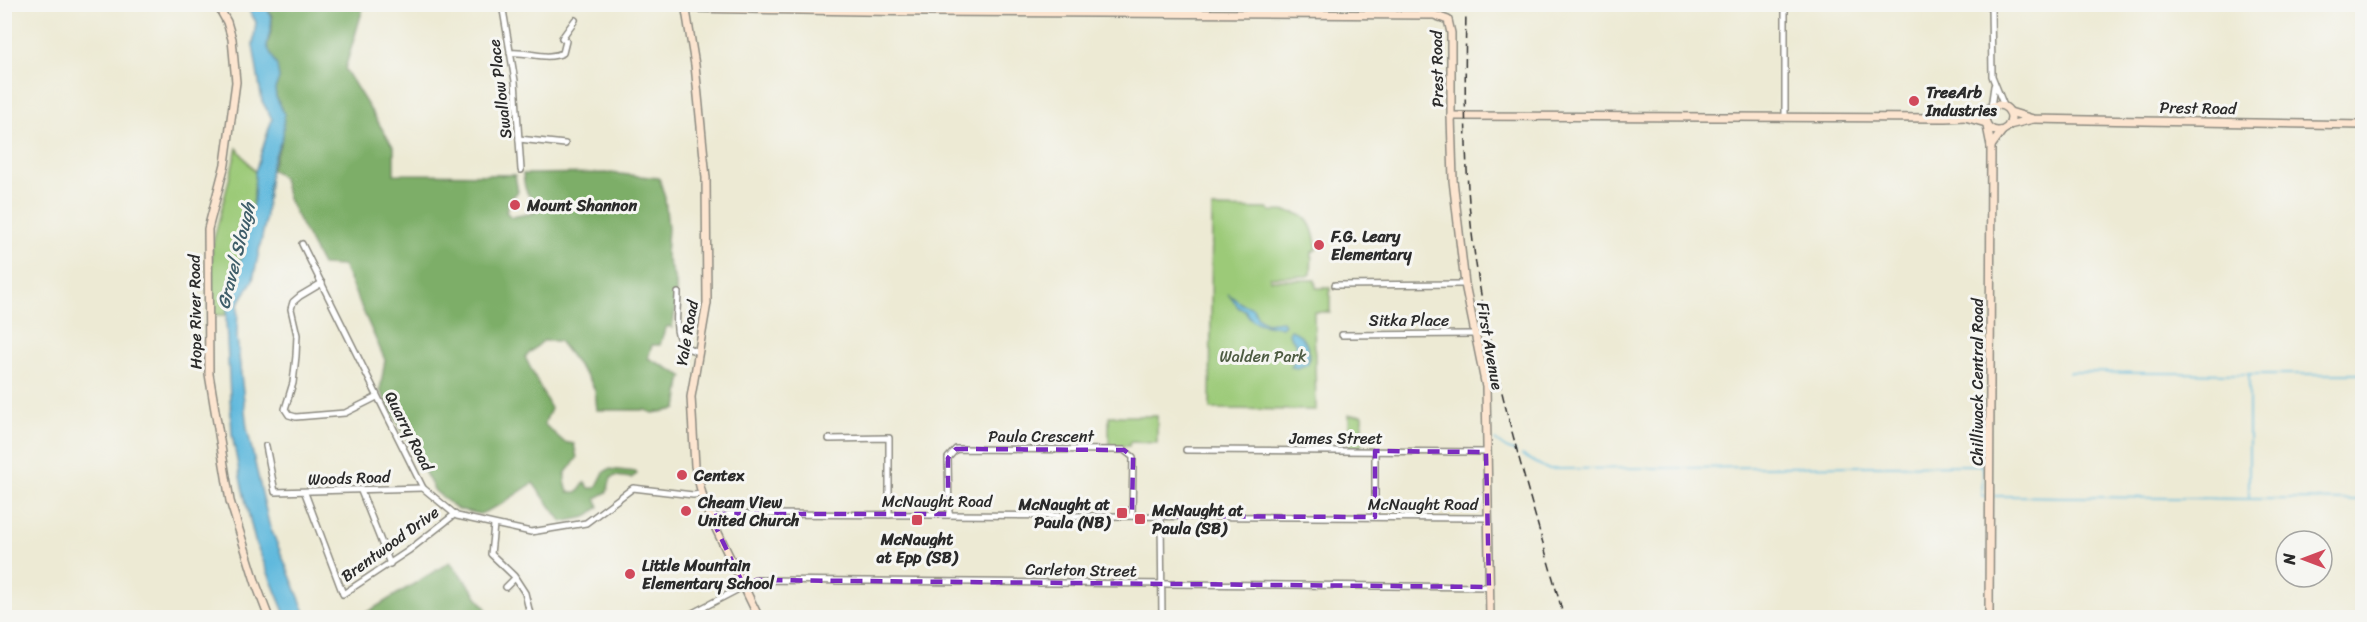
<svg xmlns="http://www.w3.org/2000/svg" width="2367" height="622" font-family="Sriracha,sans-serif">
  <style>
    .green { fill: #9cca78; stroke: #647a52; stroke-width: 1.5 }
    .forest { fill: #7dae68; stroke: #546c4a; stroke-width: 1.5 }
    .water { fill: #60b9dd; stroke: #467284; stroke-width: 1.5 }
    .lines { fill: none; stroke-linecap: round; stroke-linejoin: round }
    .stream { stroke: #60b9dd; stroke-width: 1.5 }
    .street-casing { stroke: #8c8a80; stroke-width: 8 }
    .secondary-casing { stroke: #8c8a80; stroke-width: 10 }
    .street { stroke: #fff; stroke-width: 5 }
    .secondary { stroke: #fce5d0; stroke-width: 7 }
    .rail { stroke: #2b2b2b; stroke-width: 1.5; stroke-dasharray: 9 4.5; stroke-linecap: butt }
    .marked { fill: none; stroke: #7b2cbf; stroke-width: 4.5; stroke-dasharray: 12 8; stroke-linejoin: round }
    .poi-dot { fill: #d1495b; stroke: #f6f6f2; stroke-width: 2 }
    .labels { text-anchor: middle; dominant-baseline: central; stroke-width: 6; stroke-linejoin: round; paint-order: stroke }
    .street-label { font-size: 16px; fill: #2b2b2b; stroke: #f6f6f2 }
    .poi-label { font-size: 16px; font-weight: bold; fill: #2b2b2b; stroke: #f6f6f2; text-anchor: start }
    .park-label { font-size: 16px; fill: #4d5b42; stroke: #f6f6f2 }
    .water-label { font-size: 18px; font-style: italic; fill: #3e5d69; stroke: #f6f6f2 }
  </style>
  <rect width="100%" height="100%" fill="#f6f6f2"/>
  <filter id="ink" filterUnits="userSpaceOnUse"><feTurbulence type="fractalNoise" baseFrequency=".0167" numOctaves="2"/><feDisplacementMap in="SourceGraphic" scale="12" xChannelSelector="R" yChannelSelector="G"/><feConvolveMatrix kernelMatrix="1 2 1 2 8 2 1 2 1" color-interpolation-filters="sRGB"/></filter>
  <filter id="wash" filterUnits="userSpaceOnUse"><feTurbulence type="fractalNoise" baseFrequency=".008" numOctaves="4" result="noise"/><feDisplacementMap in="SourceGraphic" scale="24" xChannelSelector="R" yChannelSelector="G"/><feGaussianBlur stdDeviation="1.35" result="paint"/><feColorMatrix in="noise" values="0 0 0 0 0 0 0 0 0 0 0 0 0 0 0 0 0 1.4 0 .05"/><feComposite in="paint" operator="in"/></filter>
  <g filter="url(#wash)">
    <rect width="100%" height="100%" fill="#edead4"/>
    <g class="green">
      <polygon points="237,148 255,172 254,199 243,254 229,287 226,315 212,315 212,247"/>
      <path d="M1212 208 1269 209 1270 211C1304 211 1311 215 1317 249L1312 252 1311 274 1308 276 1270 277V280H1315L1316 288H1330V312H1314L1316 410 1210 409Z"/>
      <rect x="1349" y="415" width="13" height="33"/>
      <polygon points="1109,416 1157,416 1157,443 1130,442 1129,446 1109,446"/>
    </g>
    <g class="forest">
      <path d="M265 5H364L345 69 394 148V174L515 175 518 192 509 200 506 212 511 217 534 213C538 201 529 200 526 190 524 186 524 179 523 174L610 173 659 178 665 198 668 229 666 255 676 283V306L672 328 669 326 665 329 660 345H652L648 358 683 376 681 380 677 409 653 413 645 410H597L595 391 591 382 559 341H543L525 357 551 409 544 424 564 442 574 444 577 458C568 474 560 468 568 492H578L585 482 589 488H596L604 472 609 469 636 472 637 474 631 478 615 476 611 478 607 492 596 498 599 507 586 517 562 522 533 483 500 505 480 514 457 509 435 491 380 390 385 360 343 266 322 265 288 199 283 178 271 169 281 143 284 114 276 97 275 89 279 78 267 46 272 28V16Z"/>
      <polygon points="450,562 471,588 492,617 359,617"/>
    </g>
    <g class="water">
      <path d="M246 5H265C277 24 269 27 267 46L277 66 279 78 275 89 276 97 284 114 283 136 271 165 265 223 253 280 238 304 237 338 247 428 269 524 307 617H286L255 541 241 482 232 434 226 321 229 287 243 254 254 199 255 172 272 119 262 101 253 45 256 22Z"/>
      <path d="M1228 294 1242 304 1253 308 1258 318 1266 323 1282 321 1285 324 1282 327C1267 324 1252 327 1245 310L1239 308Z"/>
      <path d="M1290 330C1306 334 1311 350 1308 364L1297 368 1291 367 1298 353 1296 344 1289 334Z"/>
    </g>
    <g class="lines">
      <g class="stream">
        <polyline points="2069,372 2248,374"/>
        <polyline points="1495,440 1506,448 1516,452"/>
        <polyline points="1522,455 1547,469 1981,465 1983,469 1982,496 1986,496"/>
        <polyline points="1994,496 2362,500"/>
        <polyline points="2249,497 2249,374 2362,374"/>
      </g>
    </g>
  </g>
  <g filter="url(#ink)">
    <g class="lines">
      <g class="street-casing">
        <g id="street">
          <polyline points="502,4 515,81 521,170"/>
          <polyline points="1991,4 1992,76 2004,106"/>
          <path d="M510 53C529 51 545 61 563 53L566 41 562 38 575 20"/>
          <polyline points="1991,107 1994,86"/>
          <polyline points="1785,117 1785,4"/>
          <polyline points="519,139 565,144"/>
          <polyline points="302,244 423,488 457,516 531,532 586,523 633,488 693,495 701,494"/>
          <polyline points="322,283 300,296 293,302 291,309 297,335 296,356 293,383 285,409 289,415 296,417 345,413 377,397"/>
          <polyline points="1335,285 1465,284"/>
          <path d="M678 293C678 317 668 344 698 352"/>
          <polyline points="1342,335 1475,334"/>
          <polyline points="829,439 889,438 889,515"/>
          <polyline points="266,446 275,492 423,488"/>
          <polyline points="1186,450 1486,452"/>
          <polyline points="361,491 390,564"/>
          <polyline points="305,493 343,594 408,551 454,515"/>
          <polyline points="949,514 948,458 956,449 1124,450 1133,457 1132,516"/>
          <polyline points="1161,516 1162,618"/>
          <polyline points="711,517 732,514 1487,518"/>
          <polyline points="1375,517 1375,451"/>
          <polyline points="494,525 491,554 514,576 525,593 531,618"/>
          <polyline points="506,587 515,578"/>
          <polyline points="683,618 756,580 1489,587"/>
        </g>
      </g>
      <g class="secondary-casing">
        <g id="secondary">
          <polyline points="217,4 227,22 232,39 236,82 225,164 208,229 209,374 230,501 256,584 269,618"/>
          <polyline points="685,4 695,65 706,178 707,303 691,397 695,466 705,506 759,618"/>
          <polyline points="686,8 924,12 1434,15 1448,20 1451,33 1451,116 1453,180 1465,284 1486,387 1490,618"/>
          <circle cx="1998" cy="118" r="13"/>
          <polyline points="2010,112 2033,119 2362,125"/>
          <polyline points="1451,116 1946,118 1965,117 1986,111"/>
          <polyline points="1965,117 1986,123"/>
          <polyline points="2009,125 2033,119"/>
          <polyline points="1987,126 1991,146 1989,618"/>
          <polyline points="1991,146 2002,131"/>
        </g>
      </g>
      <use href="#street" class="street"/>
      <use href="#secondary" class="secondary"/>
      <path class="rail" d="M1466 4C1465 91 1463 178 1476 264 1494 384 1532 501 1564 618"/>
    </g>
  </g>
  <path class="marked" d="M956 449 1124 450 1133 457 1132 516 1375 517V451L1486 452 1489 587 756 580 744 586 711 517 723 514H948V458Z"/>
  <g class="poi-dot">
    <circle cx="1914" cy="101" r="6"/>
    <circle cx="515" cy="205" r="6"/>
    <circle cx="1319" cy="245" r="6"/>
    <circle cx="682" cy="475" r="6"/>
    <circle cx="686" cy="511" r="6"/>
    <rect x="1116" y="507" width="12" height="12" rx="3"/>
    <rect x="1134" y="513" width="12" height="12" rx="3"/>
    <rect x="911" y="514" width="12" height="12" rx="3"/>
    <circle cx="630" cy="574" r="6"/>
  </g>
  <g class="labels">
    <g class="street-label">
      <text transform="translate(1437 69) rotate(-91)">Prest Road</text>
      <text transform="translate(500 89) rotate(-97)">Swallow Place</text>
      <text transform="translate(2198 108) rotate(1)">Prest Road</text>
      <text transform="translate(195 312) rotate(-91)">Hope River Road</text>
      <text x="1409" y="320">Sitka Place</text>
      <text transform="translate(687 333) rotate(-80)">Yale Road</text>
      <text transform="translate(1490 346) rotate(80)">First Avenue</text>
      <text transform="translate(1977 382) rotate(-90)">Chilliwack Central Road</text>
      <text transform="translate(409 431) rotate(63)">Quarry Road</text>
      <text x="1041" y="436">Paula Crescent</text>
      <text x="1336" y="438">James Street</text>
      <text transform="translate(349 478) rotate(-2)">Woods Road</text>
      <text x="937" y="501">McNaught Road</text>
      <text x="1423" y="504">McNaught Road</text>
      <text transform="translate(390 544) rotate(-36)">Brentwood Drive</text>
      <text transform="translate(1081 570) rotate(1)">Carleton Street</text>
    </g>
    <g class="poi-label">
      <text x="1926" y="92">TreeArb<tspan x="1926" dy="18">Industries</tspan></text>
      <text x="527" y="205">Mount Shannon</text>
      <text x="1331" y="236">F.G. Leary<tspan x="1331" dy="18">Elementary</tspan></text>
      <text x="694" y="475">Centex</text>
      <text x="698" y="502">Cheam View<tspan x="698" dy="18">United Church</tspan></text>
      <text x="1110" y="504" text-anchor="end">McNaught at<tspan x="1110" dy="18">Paula (NB)</tspan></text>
      <text x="1152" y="510">McNaught at<tspan x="1152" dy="18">Paula (SB)</tspan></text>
      <text x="917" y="539" text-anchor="middle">McNaught<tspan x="917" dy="18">at Epp (SB)</tspan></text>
      <text x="642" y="565">Little Mountain<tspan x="642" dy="18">Elementary School</tspan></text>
    </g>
    <g class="park-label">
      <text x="1263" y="356">Walden Park</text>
    </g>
    <g class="water-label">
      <text transform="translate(236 256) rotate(-76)">Gravel Slough</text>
    </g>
  </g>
  <rect width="2367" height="622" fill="none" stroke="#f6f6f2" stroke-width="24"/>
  <g transform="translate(2304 559) rotate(270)"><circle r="28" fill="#f6f6f2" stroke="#a5a5a2" stroke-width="1.5"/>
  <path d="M0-4.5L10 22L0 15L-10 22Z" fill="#d1495b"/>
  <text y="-9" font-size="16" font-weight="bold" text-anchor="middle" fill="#2b2b2b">N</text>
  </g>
</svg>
